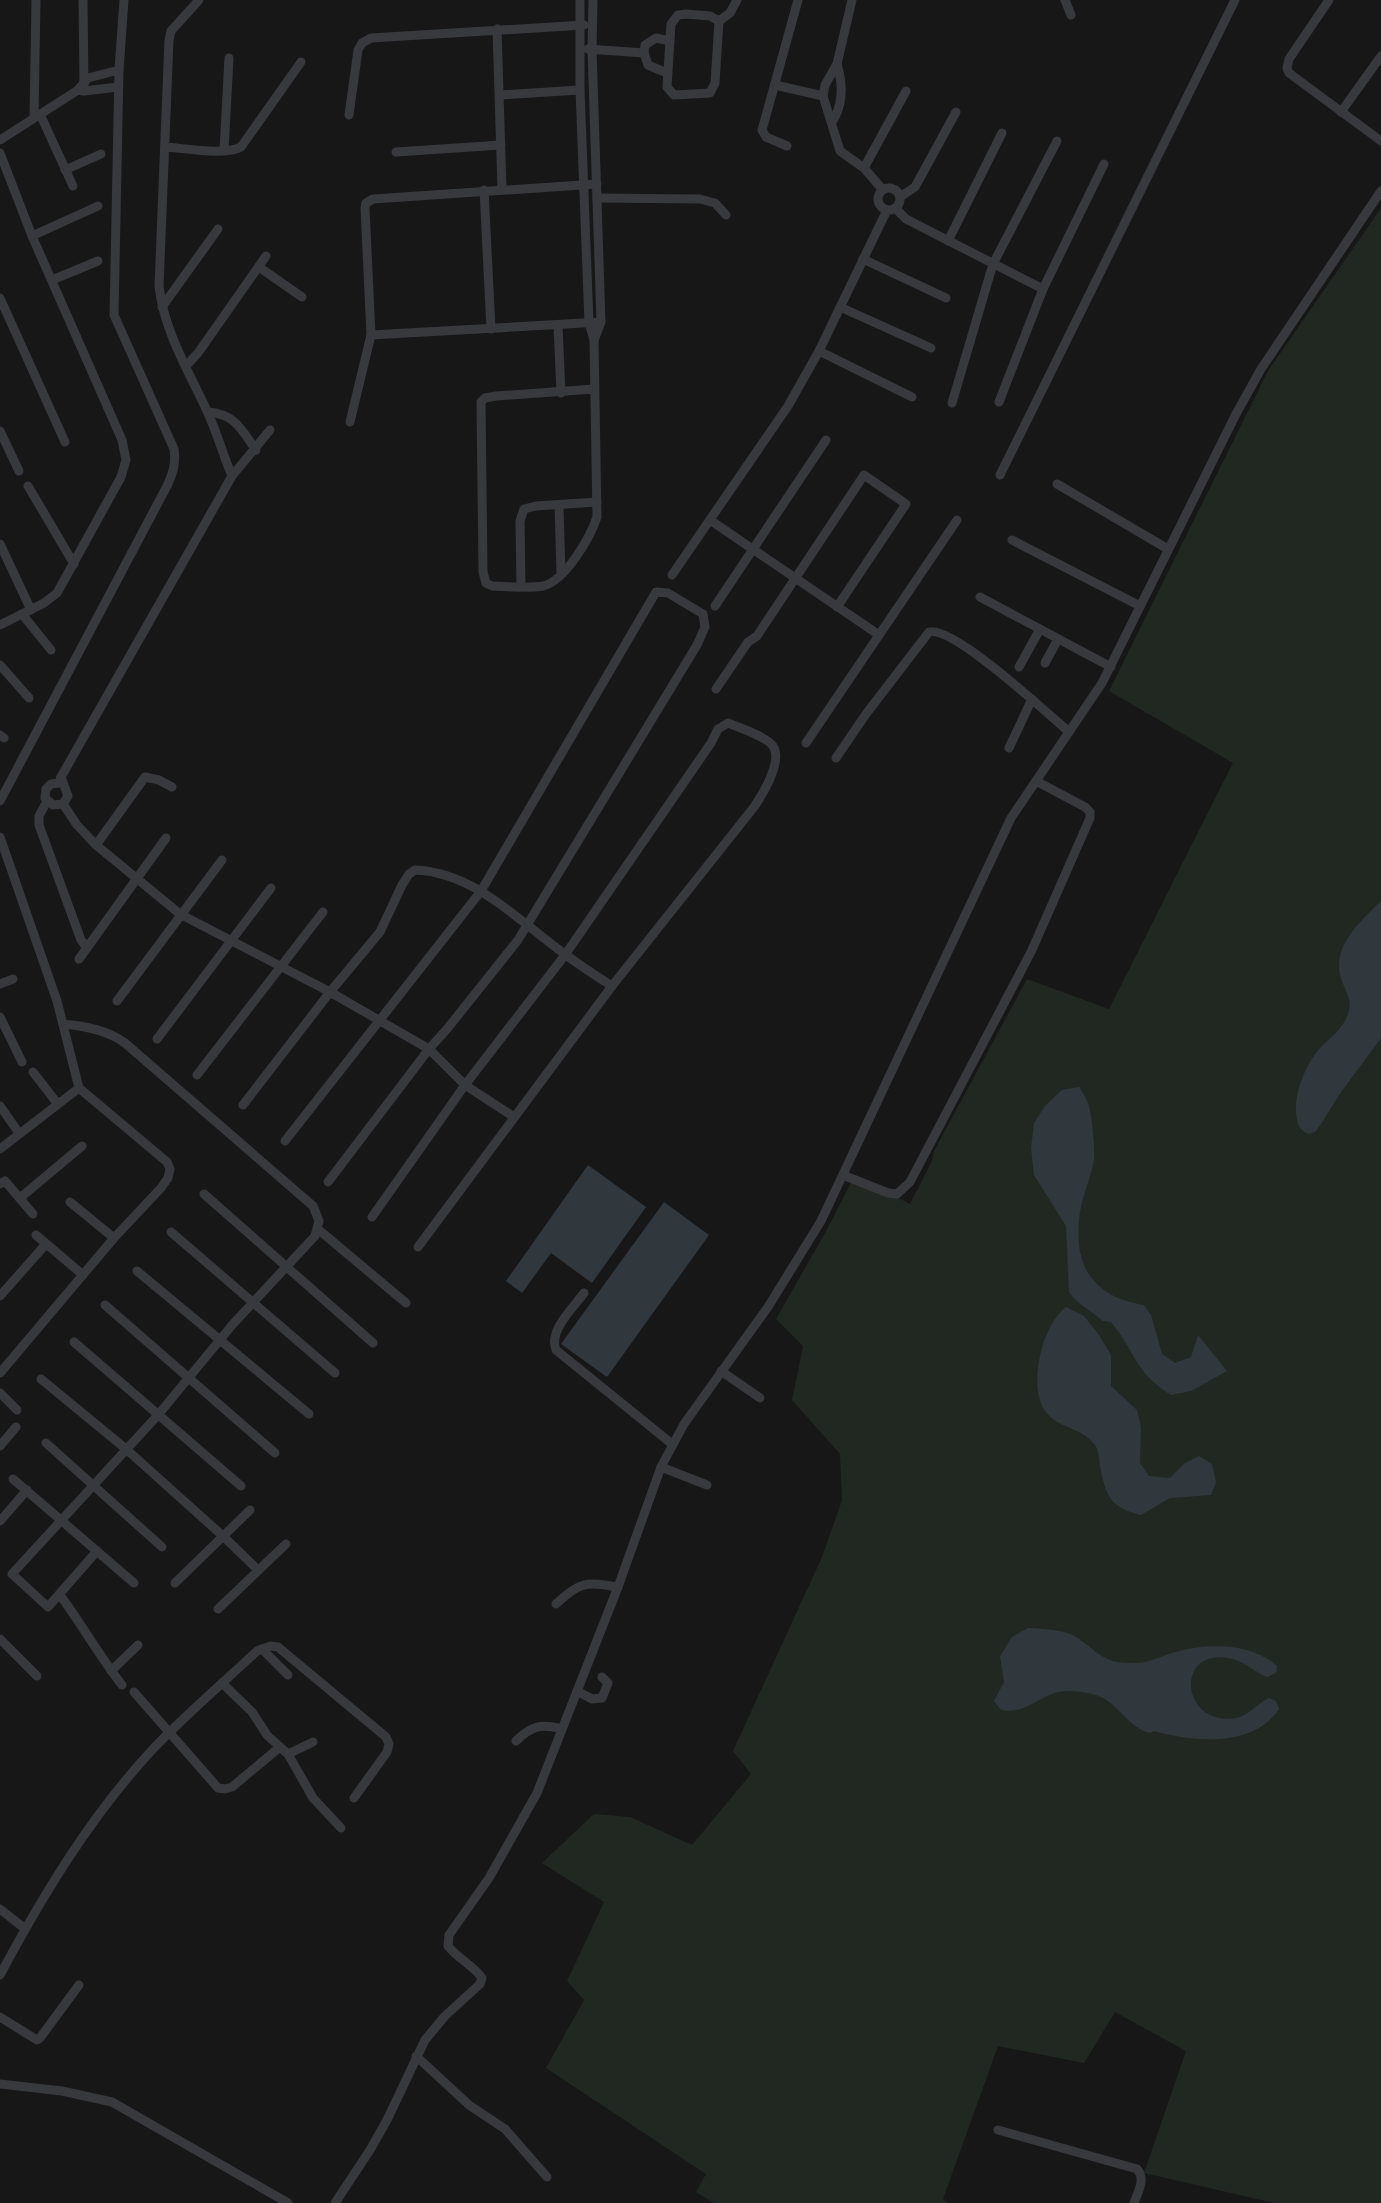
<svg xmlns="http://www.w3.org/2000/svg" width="1381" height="2203" font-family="'Varela Round',sans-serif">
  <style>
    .green { fill: #212821 }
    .water { fill: #30383d }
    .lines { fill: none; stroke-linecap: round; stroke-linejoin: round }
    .minor { stroke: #38393d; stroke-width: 9 }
  </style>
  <rect width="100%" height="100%" fill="#171718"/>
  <polygon class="green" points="1381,208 1381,2203 1274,2203 1144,2173 1186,2051 1115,2012 1084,2063 998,2046 943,2199 947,2203 714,2203 696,2192 706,2174 546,2068 584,2000 567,1981 604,1902 542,1863 594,1814 630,1817 692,1845 751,1774 733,1751 822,1557 842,1500 840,1454 792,1400 803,1346 776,1319 825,1233 855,1175 910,1204 932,1161 934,1151 1027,979 1109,1009 1233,763 1109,691 1268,371"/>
  <g class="water">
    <path d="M1381 901V1038L1339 1095 1321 1124 1315 1132 1308 1134C1298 1129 1297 1123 1296 1112 1295 1091 1306 1063 1321 1047 1331 1037 1343 1029 1348 1014 1352 1002 1348 995 1343 984 1328 949 1359 923 1381 901Z"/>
    <path d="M1079 1087C1082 1091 1085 1096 1087 1101 1092 1111 1095 1148 1094 1160 1091 1177 1083 1194 1080 1212 1072 1264 1092 1297 1144 1305L1151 1315 1162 1354 1175 1363 1191 1357 1198 1335 1227 1371 1191 1391 1171 1395C1134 1372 1136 1352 1111 1322L1103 1321C1093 1312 1073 1301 1069 1291L1066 1226 1034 1175 1031 1148 1034 1123 1045 1106 1062 1090Z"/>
    <polygon points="588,1165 646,1207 592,1283 551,1253 522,1293 506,1281"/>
    <polygon points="664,1202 709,1235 607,1377 561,1344"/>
    <path d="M1066 1307 1084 1316 1099 1335 1111 1355V1386L1137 1410 1141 1427 1140 1463 1149 1476 1170 1478 1185 1463 1199 1456 1212 1464 1216 1482 1211 1495 1170 1498 1141 1515C1110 1508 1106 1496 1100 1466 1099 1459 1099 1451 1095 1445 1080 1426 1059 1429 1046 1412 1027 1387 1042 1325 1066 1307Z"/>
    <path d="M1028 1628C1043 1629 1063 1629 1076 1637 1098 1651 1102 1664 1133 1663 1152 1663 1162 1655 1179 1651 1210 1643 1252 1643 1277 1666L1276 1673 1267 1677C1255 1672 1245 1662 1233 1659 1173 1644 1180 1728 1236 1718 1249 1716 1257 1703 1269 1698L1276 1701 1279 1709C1253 1748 1192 1742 1154 1731L1150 1733C1129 1728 1120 1706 1101 1697 1092 1693 1079 1691 1069 1691 1042 1690 1030 1715 1001 1710L994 1701 1004 1682 1000 1656 1012 1637Z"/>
  </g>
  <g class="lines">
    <g class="minor">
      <polyline points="83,0 84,86"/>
      <path d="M580 0V90L589 323 594 340 597 517C590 538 565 581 543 586 527 589 508 586 492 586L486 583 483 572 481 402 485 398 496 396 594 389"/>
      <polyline points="593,0 592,50 601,322 594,340"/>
      <polyline points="852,0 837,64 825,85 823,96 840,151 864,168 883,190"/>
      <polyline points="1065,0 1071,15"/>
      <polyline points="1329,0 1289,59 1287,68 1289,73 1381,141"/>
      <polygon points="686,14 710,16 719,21 715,83 710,93 674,95 667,87 671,24 678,15"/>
      <polyline points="719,21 730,13 737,0"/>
      <polyline points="497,29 502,189"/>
      <polyline points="588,49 644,53 648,65 667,73"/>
      <polyline points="644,53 645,45 656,38 670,41"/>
      <polyline points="775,85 823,96"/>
      <polyline points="78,90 84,91 118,87"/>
      <polyline points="500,95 580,90"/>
      <polyline points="1341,112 1381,56"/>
      <polyline points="40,114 73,186"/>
      <polyline points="349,115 358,50 362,43 371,38 584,25"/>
      <polyline points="34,118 36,0"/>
      <path d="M832 122C844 104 843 84 837 64"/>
      <polyline points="0,140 78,90 88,78 119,70"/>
      <polyline points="787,146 766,137 762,130 798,0"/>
      <path d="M165 147C184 148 225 156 241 147L301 62"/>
      <polyline points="224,150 229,58"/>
      <polyline points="396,152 501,145"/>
      <polyline points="0,153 32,236 122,440 126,460 121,477 57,593 44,603 0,625"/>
      <polyline points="864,168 906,91"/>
      <polyline points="65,170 101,154"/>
      <polyline points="597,184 373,199 366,203 365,208 371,335 601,322"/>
      <circle cx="889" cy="199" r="11"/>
      <polyline points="484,190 491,329"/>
      <polyline points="900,197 915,187 956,112"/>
      <polyline points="597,198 700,199 715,203 726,215"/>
      <polyline points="895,208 906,219 1043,289"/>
      <polyline points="32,236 98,206"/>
      <polyline points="948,241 1002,133"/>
      <polyline points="863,259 946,298"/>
      <polyline points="259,267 302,297"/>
      <polyline points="52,280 98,261"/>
      <polyline points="0,298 65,442"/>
      <polyline points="162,307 218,229"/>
      <polyline points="840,307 931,348"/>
      <polyline points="558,326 561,393"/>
      <polyline points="819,351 912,397"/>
      <polyline points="186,366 198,353 266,256"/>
      <polyline points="999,402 1043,289 1104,164"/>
      <polyline points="952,403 993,264 1057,141"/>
      <path d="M208 412C235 414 241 429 256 450"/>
      <polyline points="350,422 371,335"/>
      <polyline points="0,431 19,471"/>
      <polyline points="1000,475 1235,0"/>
      <polyline points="232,476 270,430"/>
      <polyline points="1057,484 1168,549"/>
      <polyline points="28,486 74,564"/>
      <polyline points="559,505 561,574"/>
      <polyline points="710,520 879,635"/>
      <polyline points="1012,540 1140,606"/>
      <polyline points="0,544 31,610"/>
      <polyline points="672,575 788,406 819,351 887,210"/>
      <polyline points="521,586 520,521 524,509 536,506 597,502"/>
      <polyline points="980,597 1111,667"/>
      <polyline points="715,606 826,440"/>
      <polyline points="22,614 51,650"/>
      <polyline points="1045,663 1058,639"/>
      <polyline points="0,665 29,698"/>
      <polyline points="1019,667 1040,629"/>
      <polyline points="716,689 748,642 757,636 864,475 906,504 837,607"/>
      <polyline points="0,735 4,738"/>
      <polyline points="806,743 957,520"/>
      <polyline points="1009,748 1032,699"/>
      <path d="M836 758 866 714 929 632C953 625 1048 714 1069 732"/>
      <path d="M61 777 232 476C223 455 217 432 207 411 188 370 164 331 159 286L169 40 171 31 199 0"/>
      <polygon points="61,777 68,796 63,804 53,805 45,798 46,789 51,784 59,783"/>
      <path d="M0 801 167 486C173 473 176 464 174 449L114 315 119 70 124 0"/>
      <polyline points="47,801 39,816 39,825 81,940 87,948"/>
      <polyline points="63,804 77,825 96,845 180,914 330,992 429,1049 465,1085 514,1117"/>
      <polyline points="0,837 57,1001 79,1088 167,1162 170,1169 168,1178 161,1188 114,1238 0,1373"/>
      <polyline points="96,845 145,777 159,780 172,787"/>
      <polyline points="79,959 166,838"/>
      <polyline points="0,984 13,979"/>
      <polyline points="117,1001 222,860"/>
      <polyline points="0,1017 22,1062"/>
      <path d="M63 1024C85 1026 107 1030 125 1043L313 1206 319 1221 315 1236 233 1324 158 1415 12 1574 48 1607 97 1551"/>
      <polyline points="157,1039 271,888"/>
      <polyline points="33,1072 57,1103"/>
      <polyline points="197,1075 323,912"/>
      <path d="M243 1105 330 992 380 932 402 885 409 874 415 870C475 872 521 923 566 955 581 966 596 976 612 986"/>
      <polyline points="0,1106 19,1133"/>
      <polyline points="285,1141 481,891 656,592 668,593 703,614 705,627 697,645 518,940 447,1029 429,1049 328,1182"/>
      <polyline points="0,1149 79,1088"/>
      <polyline points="843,1175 888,1193 897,1194 910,1182 1031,952 1090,818 1090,812 1085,807 1036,781"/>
      <polyline points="0,1184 5,1181 33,1214"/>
      <polyline points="204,1194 373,1343"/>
      <polyline points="20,1198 82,1146"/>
      <polyline points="70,1202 114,1238"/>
      <path d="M372 1217 465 1085 565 955 711 743 718 729 728 723C738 727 767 737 773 746 783 761 763 794 754 807L612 986 418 1247"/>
      <polyline points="319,1230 406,1303"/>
      <polyline points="171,1232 335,1373"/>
      <polyline points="36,1235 83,1275"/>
      <polyline points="137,1271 309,1414"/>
      <path d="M584 1293C573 1308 548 1331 556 1350L672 1444"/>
      <polyline points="0,1296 46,1244"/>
      <polyline points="105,1305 275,1453"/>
      <polyline points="74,1342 241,1486"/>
      <polyline points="721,1371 760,1398"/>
      <polyline points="41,1379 126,1449 224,1537 257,1569"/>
      <polyline points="0,1393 17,1410"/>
      <polyline points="46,1443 162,1547"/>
      <polyline points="0,1446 16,1427"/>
      <polyline points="661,1467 707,1485"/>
      <polyline points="13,1479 134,1583"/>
      <polyline points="0,1521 27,1490"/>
      <polyline points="175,1583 250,1510"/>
      <path d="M60 1595C82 1625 99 1655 122 1685"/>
      <path d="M556 1604C580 1581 586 1582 618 1587"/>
      <polyline points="218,1609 286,1544"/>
      <polyline points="0,1639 37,1676"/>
      <polyline points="262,1649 288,1675"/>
      <polyline points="111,1671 138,1645"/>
      <polyline points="222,1683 252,1712 267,1735 280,1747"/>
      <polyline points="577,1691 592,1699 602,1698 608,1683 602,1677"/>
      <polyline points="134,1692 218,1788 225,1789 232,1787 280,1747 288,1754 313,1798 341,1828"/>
      <path d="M516 1741C531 1726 542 1723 562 1729"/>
      <polyline points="288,1754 313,1742"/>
      <polyline points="0,1909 24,1928"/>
      <path d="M0 1975C43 1895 90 1817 152 1750 185 1715 222 1684 257 1651L271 1646 278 1647 386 1737 389 1744 387 1752 354 1798"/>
      <polyline points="0,2017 37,2040 40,2038 79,1985"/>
      <polyline points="416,2056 469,2105 505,2129 547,2177"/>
      <polyline points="0,2084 62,2091 112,2102 288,2203"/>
      <path d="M998 2130 1137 2169C1146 2179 1138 2192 1134 2203"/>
      <path d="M335 2203 370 2150 387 2120 425 2040 445 2016 480 1984 482 1978C473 1965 458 1959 448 1946L449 1935 489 1878 537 1793 618 1587 661 1467 684 1424 768 1307 821 1221 1011 818 1102 683 1236 414 1261 369 1381 191"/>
    </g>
  </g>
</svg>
